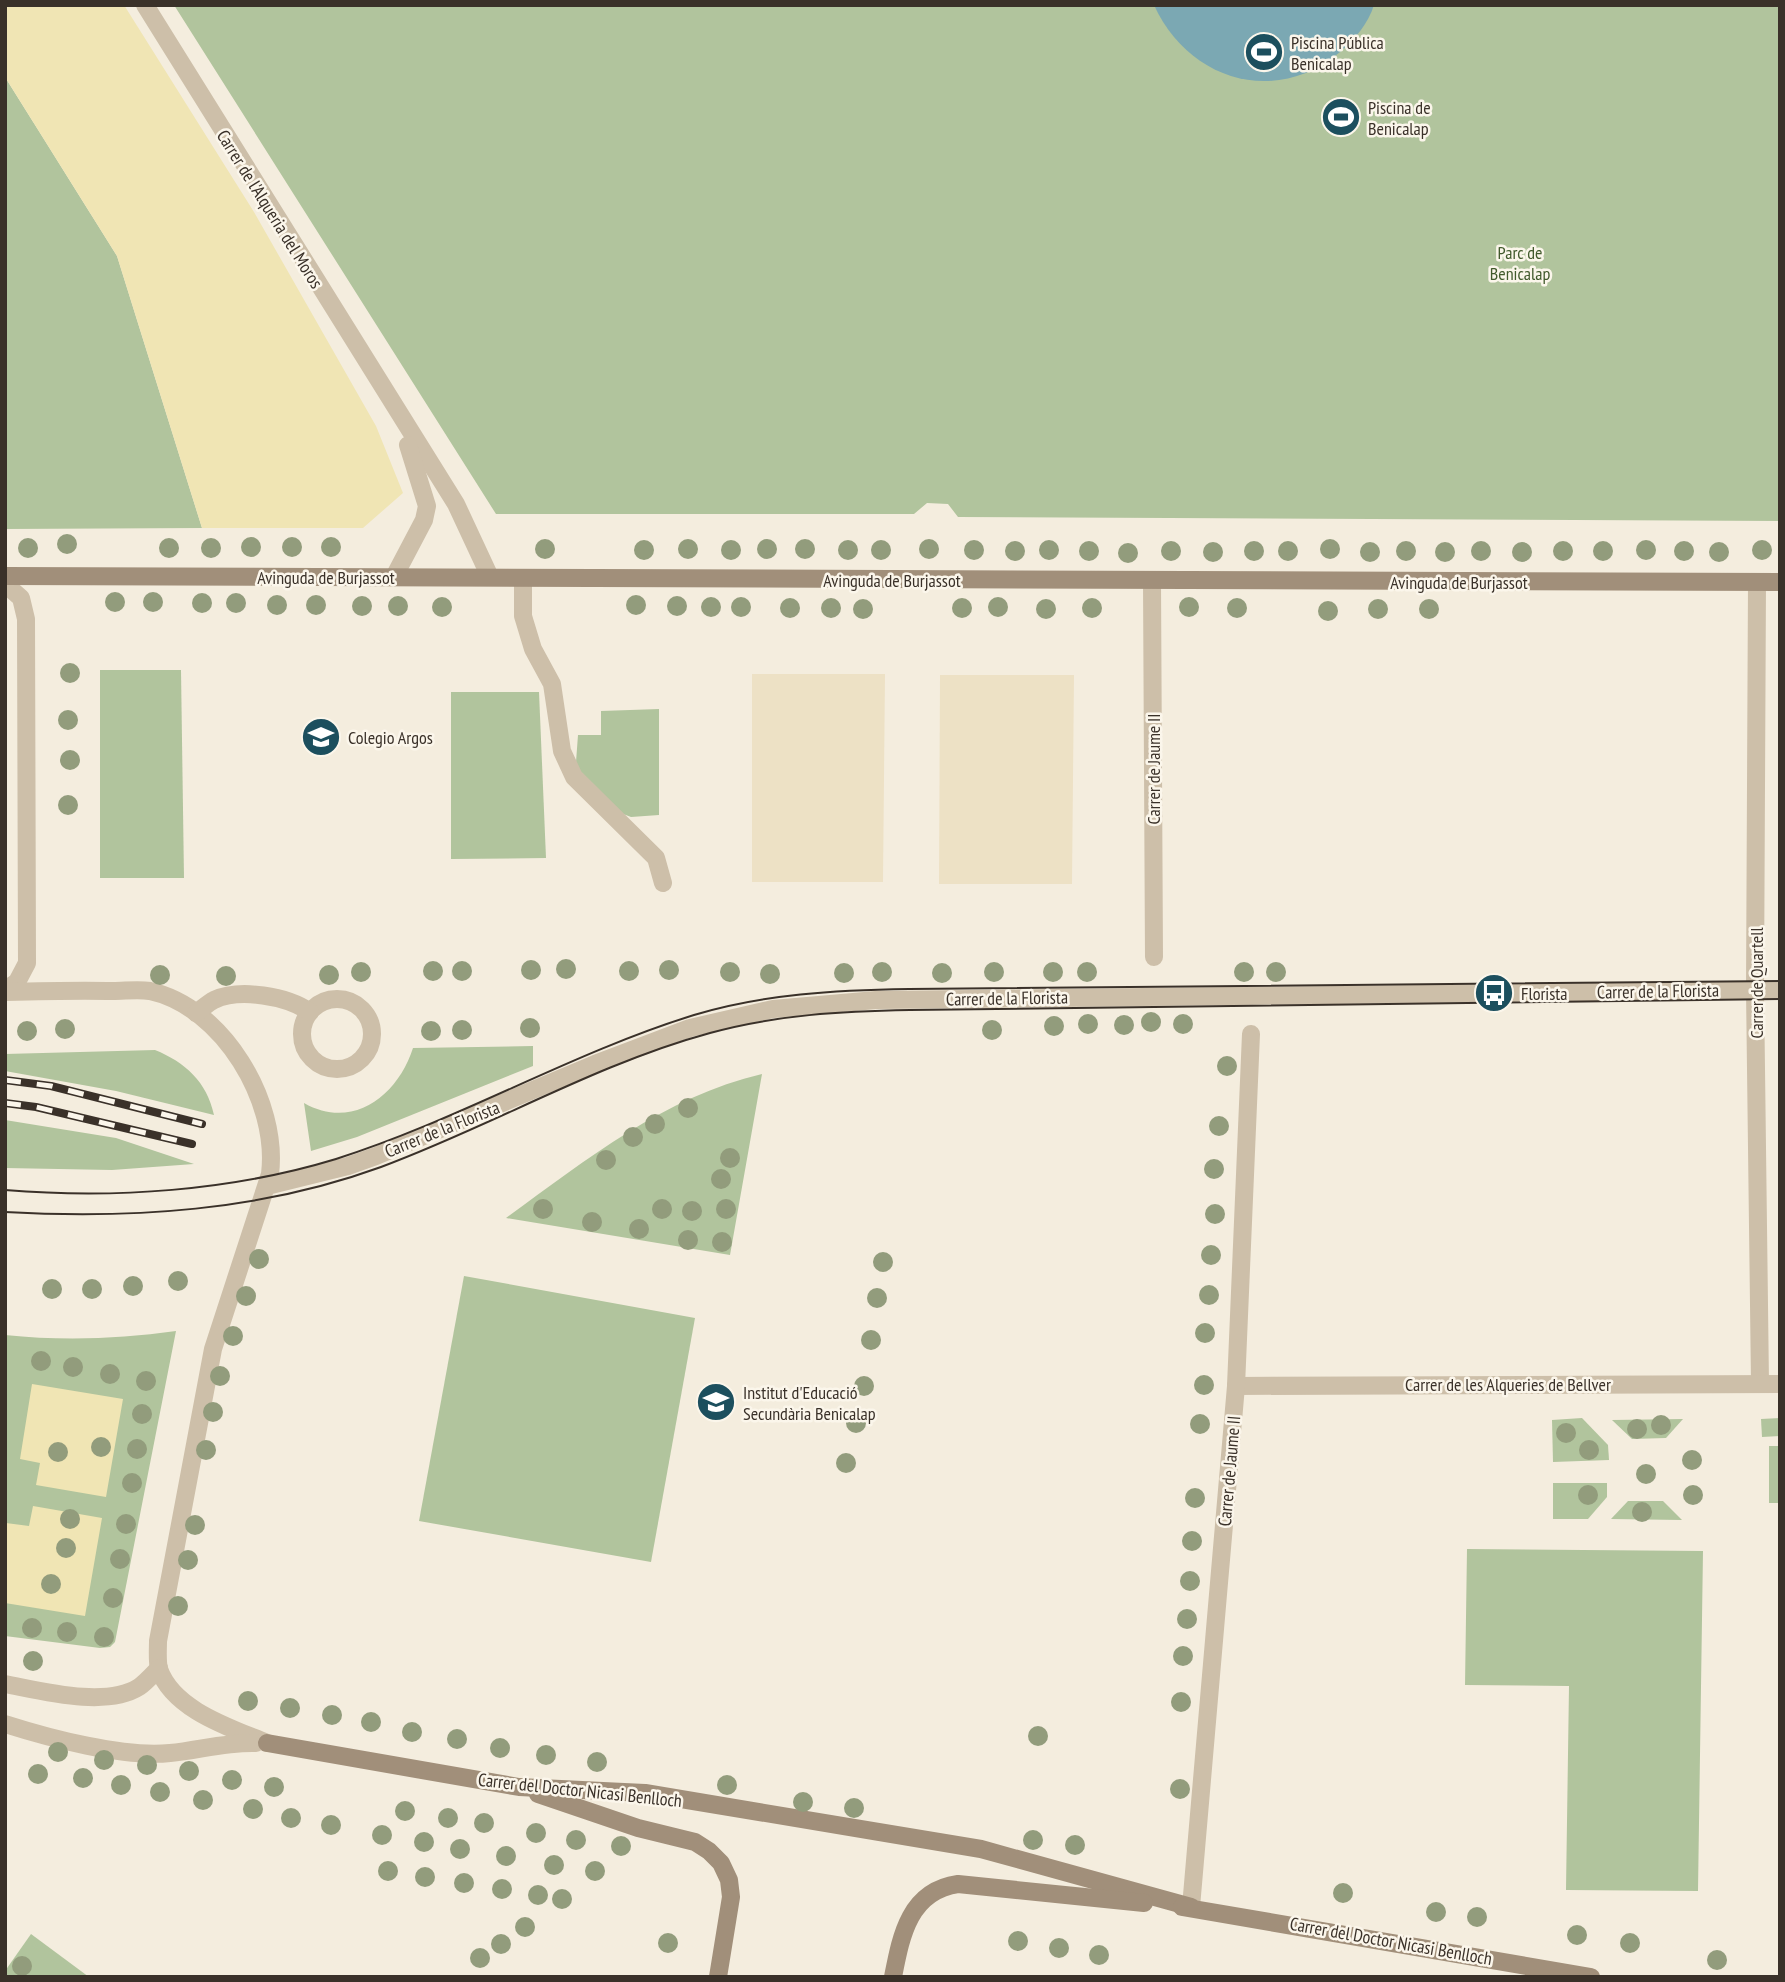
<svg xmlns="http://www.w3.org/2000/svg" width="1785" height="1982" font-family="'PT Sans Narrow',sans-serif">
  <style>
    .green { fill: #b1c49d }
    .sand { fill: #f0e5b4 }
    .plaza { fill: #ede1c5 }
    .water { fill: #7ba8b3 }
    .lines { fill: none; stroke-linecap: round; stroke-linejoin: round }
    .street { stroke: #cdbfa9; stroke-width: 18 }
    .secondary { stroke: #a18f7a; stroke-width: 18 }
    .tram { stroke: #3a3129; stroke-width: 2 }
    .rail-casing { stroke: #3a3129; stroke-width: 8 }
    .rail { stroke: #fbf6eb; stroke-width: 5; stroke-dasharray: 16; stroke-linecap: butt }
    .tree { fill: #929c7c }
    .labels { text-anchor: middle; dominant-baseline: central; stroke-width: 5; stroke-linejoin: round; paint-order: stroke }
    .poi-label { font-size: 18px; fill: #3a3129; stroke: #fbf6eb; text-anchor: start }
    .street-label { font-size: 18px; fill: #3a3129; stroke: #fbf6eb }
    .park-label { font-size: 18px; fill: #415a2c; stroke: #fbf6eb }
  </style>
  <rect width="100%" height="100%" fill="#f4edde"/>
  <g class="green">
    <polygon points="174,5 1780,5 1780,521 958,517 948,504 927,503 914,514 496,514"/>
    <polygon points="5,77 117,256 202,528 5,529"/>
    <polygon points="100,670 181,670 184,878 100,878"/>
    <polygon points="451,692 539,692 546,858 451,859"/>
    <polygon points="659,709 659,815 631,817 605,807 586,788 576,762 578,735 601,735 601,711"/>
    <path d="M533 1046V1066L357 1137 311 1151 304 1103C353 1131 398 1095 413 1048Z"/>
    <path d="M155 1050C185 1062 207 1082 214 1115L116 1091 5 1071V1054Z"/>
    <path d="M762 1074 730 1255 506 1218C586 1160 664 1097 762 1074Z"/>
    <polygon points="5,1120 116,1138 194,1164 112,1170 5,1168"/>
    <polygon points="464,1276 695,1318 651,1562 419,1521"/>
    <path d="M176 1331 115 1642 110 1647 100 1648 5 1636V1335C63 1341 119 1339 176 1331Z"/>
    <polygon points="1582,1418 1608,1445 1609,1460 1553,1462 1552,1420"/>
    <polygon points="1780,1418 1780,1436 1762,1437 1761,1419"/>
    <polygon points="1683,1419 1666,1438 1632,1439 1612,1420"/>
    <rect x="1769" y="1446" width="11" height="57"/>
    <polygon points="1553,1483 1607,1483 1607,1497 1588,1519 1553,1519"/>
    <polygon points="1628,1501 1663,1501 1682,1520 1611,1519"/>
    <polygon points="1467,1549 1703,1551 1698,1891 1566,1890 1569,1686 1465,1685"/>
    <polygon points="31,1934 89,1977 5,1977 5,1971"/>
  </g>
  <g class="sand">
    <polygon points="5,5 124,5 254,212 376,426 403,493 363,528 202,528 117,256 5,77"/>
    <polygon points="32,1384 123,1399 106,1497 36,1485 40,1463 20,1459"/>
    <polygon points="33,1506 102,1518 85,1616 5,1603 6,1523 29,1526"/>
  </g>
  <g class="plaza">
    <polygon points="752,674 885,674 883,882 752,882"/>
    <polygon points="940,675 1074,675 1072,884 939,884"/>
  </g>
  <path class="water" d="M1154 5H1374C1368 24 1355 39 1340 52 1275 107 1188 80 1154 5Z"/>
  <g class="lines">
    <g class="street">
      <polyline points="145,5 456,504 490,577"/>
      <polyline points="394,577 424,520 427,506 408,445"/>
      <polyline points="523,578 523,616 533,649 552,684 562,751 574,777 656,858 663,883"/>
      <polyline points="1152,582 1154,957"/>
      <polyline points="1757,582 1755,990 1760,1383"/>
      <polyline points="5,584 21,598 26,619 27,963 17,982 5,990"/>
      <path d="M5 992C41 991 77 990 113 991 125 991 138 989 150 991 223 1007 279 1102 270 1174L213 1349 158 1641C158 1649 157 1661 159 1669 173 1710 231 1728 267 1743"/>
      <circle cx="337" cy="1034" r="35"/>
      <path d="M196 1013C202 1009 208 1003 214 1000 240 988 287 996 310 1012"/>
      <polyline points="267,1186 348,1166 376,1156 595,1064 690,1028 773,1009 876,1000 1780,990"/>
      <polyline points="1236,1386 1780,1384"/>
      <path d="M5 1684C42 1691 106 1708 139 1687 146 1682 153 1674 159 1668"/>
      <path d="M5 1724C49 1738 124 1758 170 1753 200 1750 226 1742 256 1743"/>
      <polyline points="1191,1907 1236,1386 1251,1034"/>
    </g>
    <g class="secondary">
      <polyline points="5,576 1780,582"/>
      <polyline points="267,1743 519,1787 645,1793 981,1849 1191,1907"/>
      <polyline points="538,1794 638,1828 695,1842 709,1851 721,1863 729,1880 731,1897 718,1977"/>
      <polyline points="1182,1907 1591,1977"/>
      <path d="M893 1977C901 1936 909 1891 958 1884L1144 1903"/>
    </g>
    <g class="tram">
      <path d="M5 1190C114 1199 231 1191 336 1159 459 1120 571 1053 694 1015 763 994 837 990 909 989L1780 981"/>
      <path d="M5 1212C132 1219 261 1211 381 1167 492 1126 596 1064 710 1033 775 1015 843 1011 910 1010L1780 999"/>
    </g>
    <g class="rail-casing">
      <g id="rail">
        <polyline points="5,1080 51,1086 202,1124"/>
        <polyline points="5,1103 36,1107 192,1144"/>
      </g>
    </g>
    <use href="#rail" class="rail"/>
  </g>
  <g class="tree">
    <circle cx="67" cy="544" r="10"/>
    <circle cx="251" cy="547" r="10"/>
    <circle cx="292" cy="547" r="10"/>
    <circle cx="331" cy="547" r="10"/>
    <circle cx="28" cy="548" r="10"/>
    <circle cx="169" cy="548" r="10"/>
    <circle cx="211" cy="548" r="10"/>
    <circle cx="545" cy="549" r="10"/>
    <circle cx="688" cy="549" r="10"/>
    <circle cx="767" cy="549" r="10"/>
    <circle cx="805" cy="549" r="10"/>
    <circle cx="929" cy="549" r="10"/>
    <circle cx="1330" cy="549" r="10"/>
    <circle cx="644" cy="550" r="10"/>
    <circle cx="731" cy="550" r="10"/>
    <circle cx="848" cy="550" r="10"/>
    <circle cx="881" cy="550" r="10"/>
    <circle cx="974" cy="550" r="10"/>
    <circle cx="1049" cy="550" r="10"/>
    <circle cx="1646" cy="550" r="10"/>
    <circle cx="1762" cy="550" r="10"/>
    <circle cx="1015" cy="551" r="10"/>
    <circle cx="1089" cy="551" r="10"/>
    <circle cx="1171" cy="551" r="10"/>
    <circle cx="1254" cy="551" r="10"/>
    <circle cx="1288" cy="551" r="10"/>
    <circle cx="1406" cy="551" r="10"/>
    <circle cx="1481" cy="551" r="10"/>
    <circle cx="1563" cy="551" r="10"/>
    <circle cx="1603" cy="551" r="10"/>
    <circle cx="1684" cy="551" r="10"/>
    <circle cx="1213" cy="552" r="10"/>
    <circle cx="1370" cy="552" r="10"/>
    <circle cx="1445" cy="552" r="10"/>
    <circle cx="1522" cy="552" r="10"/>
    <circle cx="1719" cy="552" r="10"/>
    <circle cx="1128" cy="553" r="10"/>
    <circle cx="115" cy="602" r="10"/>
    <circle cx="153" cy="602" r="10"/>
    <circle cx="202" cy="603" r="10"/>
    <circle cx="236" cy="603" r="10"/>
    <circle cx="277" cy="605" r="10"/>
    <circle cx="316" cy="605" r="10"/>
    <circle cx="636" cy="605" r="10"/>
    <circle cx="362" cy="606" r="10"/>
    <circle cx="398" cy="606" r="10"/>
    <circle cx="677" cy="606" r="10"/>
    <circle cx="442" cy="607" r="10"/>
    <circle cx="711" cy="607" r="10"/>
    <circle cx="741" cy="607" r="10"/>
    <circle cx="998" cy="607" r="10"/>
    <circle cx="1189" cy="607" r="10"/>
    <circle cx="790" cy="608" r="10"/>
    <circle cx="831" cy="608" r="10"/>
    <circle cx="962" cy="608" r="10"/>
    <circle cx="1092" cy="608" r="10"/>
    <circle cx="1237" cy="608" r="10"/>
    <circle cx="863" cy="609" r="10"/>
    <circle cx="1046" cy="609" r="10"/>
    <circle cx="1378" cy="609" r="10"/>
    <circle cx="1429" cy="609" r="10"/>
    <circle cx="1328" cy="611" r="10"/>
    <circle cx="70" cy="673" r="10"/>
    <circle cx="68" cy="720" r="10"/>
    <circle cx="70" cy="760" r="10"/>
    <circle cx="68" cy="805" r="10"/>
    <circle cx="566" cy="969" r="10"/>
    <circle cx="531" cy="970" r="10"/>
    <circle cx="669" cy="970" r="10"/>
    <circle cx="433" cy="971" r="10"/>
    <circle cx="462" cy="971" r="10"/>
    <circle cx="629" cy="971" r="10"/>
    <circle cx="361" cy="972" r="10"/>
    <circle cx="730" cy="972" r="10"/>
    <circle cx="882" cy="972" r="10"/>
    <circle cx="994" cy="972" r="10"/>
    <circle cx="1053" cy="972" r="10"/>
    <circle cx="1087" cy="972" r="10"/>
    <circle cx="1244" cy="972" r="10"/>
    <circle cx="1276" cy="972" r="10"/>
    <circle cx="844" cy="973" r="10"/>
    <circle cx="942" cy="973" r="10"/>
    <circle cx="770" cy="974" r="10"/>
    <circle cx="160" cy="975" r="10"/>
    <circle cx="329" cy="975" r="10"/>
    <circle cx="226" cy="976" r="10"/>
    <circle cx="1151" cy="1022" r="10"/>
    <circle cx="1088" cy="1024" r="10"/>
    <circle cx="1183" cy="1024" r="10"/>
    <circle cx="1124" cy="1025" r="10"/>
    <circle cx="1054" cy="1026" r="10"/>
    <circle cx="530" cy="1028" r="10"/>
    <circle cx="65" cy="1029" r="10"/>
    <circle cx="462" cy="1030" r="10"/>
    <circle cx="992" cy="1030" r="10"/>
    <circle cx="27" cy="1031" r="10"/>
    <circle cx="431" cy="1031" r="10"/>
    <circle cx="1227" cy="1066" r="10"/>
    <circle cx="688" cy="1108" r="10"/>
    <circle cx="655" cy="1124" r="10"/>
    <circle cx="1219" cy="1126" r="10"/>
    <circle cx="633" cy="1137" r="10"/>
    <circle cx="730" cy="1158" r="10"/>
    <circle cx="606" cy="1160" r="10"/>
    <circle cx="1214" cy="1169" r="10"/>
    <circle cx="721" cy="1179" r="10"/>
    <circle cx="543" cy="1209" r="10"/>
    <circle cx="662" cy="1209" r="10"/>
    <circle cx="726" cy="1209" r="10"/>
    <circle cx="692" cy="1211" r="10"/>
    <circle cx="1215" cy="1214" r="10"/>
    <circle cx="592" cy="1222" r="10"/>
    <circle cx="639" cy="1229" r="10"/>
    <circle cx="688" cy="1240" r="10"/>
    <circle cx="722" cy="1242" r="10"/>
    <circle cx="1211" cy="1255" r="10"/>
    <circle cx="259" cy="1259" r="10"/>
    <circle cx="883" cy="1262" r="10"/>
    <circle cx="178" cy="1281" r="10"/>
    <circle cx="133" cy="1286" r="10"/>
    <circle cx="52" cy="1289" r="10"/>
    <circle cx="92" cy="1289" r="10"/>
    <circle cx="1209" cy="1295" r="10"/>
    <circle cx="246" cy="1296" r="10"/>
    <circle cx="877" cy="1298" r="10"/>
    <circle cx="1205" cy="1333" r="10"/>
    <circle cx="233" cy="1336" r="10"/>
    <circle cx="871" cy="1340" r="10"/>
    <circle cx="41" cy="1361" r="10"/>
    <circle cx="73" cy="1367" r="10"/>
    <circle cx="110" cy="1374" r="10"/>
    <circle cx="220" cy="1376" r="10"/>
    <circle cx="146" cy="1381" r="10"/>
    <circle cx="1204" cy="1385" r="10"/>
    <circle cx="864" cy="1386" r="10"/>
    <circle cx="213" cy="1412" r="10"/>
    <circle cx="142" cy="1414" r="10"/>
    <circle cx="856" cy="1423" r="10"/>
    <circle cx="1200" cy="1424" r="10"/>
    <circle cx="1661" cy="1425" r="10"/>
    <circle cx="1637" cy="1429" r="10"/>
    <circle cx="1566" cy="1433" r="10"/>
    <circle cx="101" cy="1447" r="10"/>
    <circle cx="137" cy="1449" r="10"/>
    <circle cx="206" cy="1450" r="10"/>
    <circle cx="1589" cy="1450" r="10"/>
    <circle cx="58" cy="1452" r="10"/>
    <circle cx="1692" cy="1460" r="10"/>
    <circle cx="846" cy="1463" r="10"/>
    <circle cx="1646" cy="1474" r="10"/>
    <circle cx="132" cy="1483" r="10"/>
    <circle cx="1588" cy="1495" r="10"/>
    <circle cx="1693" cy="1495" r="10"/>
    <circle cx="1195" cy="1498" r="10"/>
    <circle cx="1642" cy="1512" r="10"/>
    <circle cx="70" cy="1519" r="10"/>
    <circle cx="126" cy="1524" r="10"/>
    <circle cx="195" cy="1525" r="10"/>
    <circle cx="1192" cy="1541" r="10"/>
    <circle cx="66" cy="1548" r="10"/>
    <circle cx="120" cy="1559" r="10"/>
    <circle cx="188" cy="1560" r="10"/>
    <circle cx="1190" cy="1581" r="10"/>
    <circle cx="51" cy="1584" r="10"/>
    <circle cx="113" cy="1598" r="10"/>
    <circle cx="178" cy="1606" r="10"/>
    <circle cx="1187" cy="1619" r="10"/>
    <circle cx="32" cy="1628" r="10"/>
    <circle cx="67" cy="1632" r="10"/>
    <circle cx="104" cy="1637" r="10"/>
    <circle cx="1183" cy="1656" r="10"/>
    <circle cx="33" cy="1661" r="10"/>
    <circle cx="248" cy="1701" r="10"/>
    <circle cx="1181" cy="1702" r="10"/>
    <circle cx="290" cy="1708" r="10"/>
    <circle cx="332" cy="1715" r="10"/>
    <circle cx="371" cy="1722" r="10"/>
    <circle cx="412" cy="1732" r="10"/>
    <circle cx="1038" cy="1736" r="10"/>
    <circle cx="457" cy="1739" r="10"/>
    <circle cx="500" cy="1748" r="10"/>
    <circle cx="58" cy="1752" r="10"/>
    <circle cx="546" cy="1755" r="10"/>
    <circle cx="104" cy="1760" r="10"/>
    <circle cx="597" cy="1762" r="10"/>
    <circle cx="147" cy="1765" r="10"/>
    <circle cx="189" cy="1771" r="10"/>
    <circle cx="38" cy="1774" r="10"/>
    <circle cx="83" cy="1778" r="10"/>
    <circle cx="232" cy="1780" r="10"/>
    <circle cx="121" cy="1785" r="10"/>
    <circle cx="727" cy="1785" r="10"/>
    <circle cx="274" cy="1787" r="10"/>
    <circle cx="1180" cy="1789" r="10"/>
    <circle cx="160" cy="1792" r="10"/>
    <circle cx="203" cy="1800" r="10"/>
    <circle cx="803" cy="1802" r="10"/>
    <circle cx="854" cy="1808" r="10"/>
    <circle cx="253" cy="1809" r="10"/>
    <circle cx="405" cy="1811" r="10"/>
    <circle cx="291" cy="1818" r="10"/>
    <circle cx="448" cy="1818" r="10"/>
    <circle cx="484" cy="1823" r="10"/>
    <circle cx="331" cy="1825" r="10"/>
    <circle cx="536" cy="1833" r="10"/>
    <circle cx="382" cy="1835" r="10"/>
    <circle cx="576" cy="1840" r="10"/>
    <circle cx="1033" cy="1840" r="10"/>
    <circle cx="424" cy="1842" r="10"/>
    <circle cx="1075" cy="1845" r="10"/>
    <circle cx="621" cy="1846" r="10"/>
    <circle cx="460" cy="1849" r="10"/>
    <circle cx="506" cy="1856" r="10"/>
    <circle cx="554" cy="1865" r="10"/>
    <circle cx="388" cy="1871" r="10"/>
    <circle cx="595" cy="1871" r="10"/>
    <circle cx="425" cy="1877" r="10"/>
    <circle cx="464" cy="1883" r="10"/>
    <circle cx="502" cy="1889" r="10"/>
    <circle cx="1343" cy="1893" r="10"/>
    <circle cx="538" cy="1895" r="10"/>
    <circle cx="562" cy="1899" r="10"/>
    <circle cx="1436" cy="1912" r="10"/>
    <circle cx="1477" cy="1917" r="10"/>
    <circle cx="525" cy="1927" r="10"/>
    <circle cx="1577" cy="1935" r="10"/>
    <circle cx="1018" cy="1941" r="10"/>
    <circle cx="668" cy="1943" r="10"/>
    <circle cx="1630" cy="1943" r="10"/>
    <circle cx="501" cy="1944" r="10"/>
    <circle cx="1059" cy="1948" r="10"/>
    <circle cx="1099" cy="1955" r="10"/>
    <circle cx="480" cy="1958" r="10"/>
    <circle cx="1717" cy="1960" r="10"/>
    <circle cx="22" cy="1966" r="10"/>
  </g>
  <defs>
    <g id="stadium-disc" transform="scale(2.0125)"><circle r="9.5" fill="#1c4f5e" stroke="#fbf6eb"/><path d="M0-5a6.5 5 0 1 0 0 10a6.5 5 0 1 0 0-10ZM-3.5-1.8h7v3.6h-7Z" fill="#fff"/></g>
    <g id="school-disc" transform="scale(2.0125)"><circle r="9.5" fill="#1c4f5e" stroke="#fbf6eb"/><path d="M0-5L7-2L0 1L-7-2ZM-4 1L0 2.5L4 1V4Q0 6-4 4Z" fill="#fff"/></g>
    <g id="bus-disc" transform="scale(2.0125)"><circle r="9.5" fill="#1c4f5e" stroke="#fbf6eb"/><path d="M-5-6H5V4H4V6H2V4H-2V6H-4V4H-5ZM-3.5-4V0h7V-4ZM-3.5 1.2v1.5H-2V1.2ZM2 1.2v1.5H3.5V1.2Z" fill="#fff"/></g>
  </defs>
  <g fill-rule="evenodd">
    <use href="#stadium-disc" x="1264" y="52"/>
    <use href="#stadium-disc" x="1341" y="117"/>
    <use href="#school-disc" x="321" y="737"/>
    <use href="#bus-disc" x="1494" y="993"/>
    <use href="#school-disc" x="716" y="1402"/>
  </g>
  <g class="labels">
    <g class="poi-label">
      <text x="1291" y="42">Piscina Pública<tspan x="1291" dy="21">Benicalap</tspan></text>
      <text x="1368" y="107">Piscina de<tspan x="1368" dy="21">Benicalap</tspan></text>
      <text x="348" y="737">Colegio Argos</text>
      <text x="1521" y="993">Florista</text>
      <text x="743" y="1392">Institut d'Educació<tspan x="743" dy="21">Secundària Benicalap</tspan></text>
    </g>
    <g class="street-label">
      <text transform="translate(270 209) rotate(58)">Carrer de l'Alqueria del Moros</text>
      <text x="326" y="577">Avinguda de Burjassot</text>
      <text x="892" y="580">Avinguda de Burjassot</text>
      <text x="1459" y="582">Avinguda de Burjassot</text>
      <text transform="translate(1153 769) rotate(-90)">Carrer de Jaume II</text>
      <text transform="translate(1756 983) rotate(-90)">Carrer de Quartell</text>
      <text transform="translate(1658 991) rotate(-1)">Carrer de la Florista</text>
      <text transform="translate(1007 998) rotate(-1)">Carrer de la Florista</text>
      <text transform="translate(442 1129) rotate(-22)">Carrer de la Florista</text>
      <text x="1508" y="1384">Carrer de les Alqueries de Bellver</text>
      <text transform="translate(1229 1471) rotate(-85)">Carrer de Jaume II</text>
      <text transform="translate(580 1790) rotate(6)">Carrer del Doctor Nicasi Benlloch</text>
      <text transform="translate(1391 1941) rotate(10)">Carrer del Doctor Nicasi Benlloch</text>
    </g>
    <g class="park-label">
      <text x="1520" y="252">Parc de<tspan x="1520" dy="21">Benicalap</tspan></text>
    </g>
  </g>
  <rect width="1785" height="1982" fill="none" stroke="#3a3129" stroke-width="14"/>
</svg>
